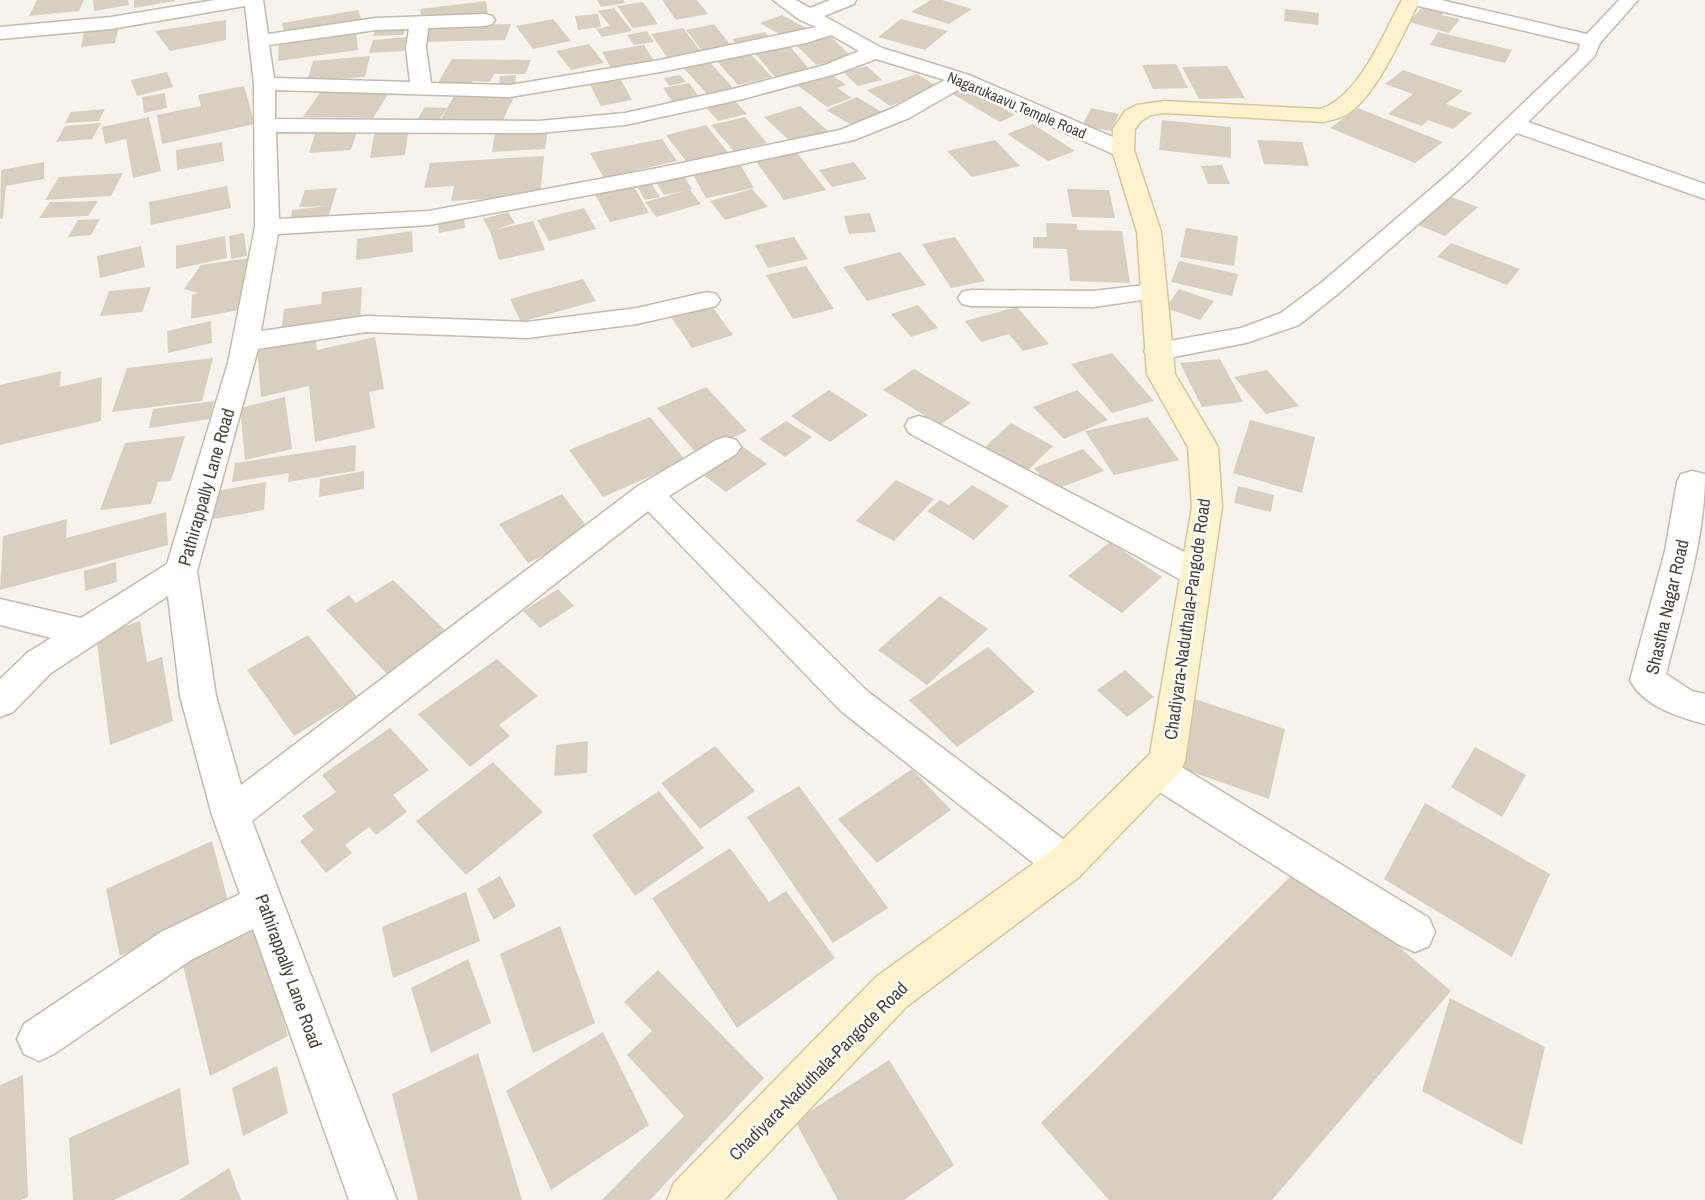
<svg xmlns="http://www.w3.org/2000/svg" width="1705" height="1200" font-family="'Archivo Narrow',sans-serif">
  <style>
    .building { fill: #d8cfc1 }
    .lines { fill: none; stroke-linecap: round; stroke-linejoin: round }
    .street-casing { stroke: #c2bbae; stroke-width: 3 }
    .secondary-casing { stroke: #d6c79b; stroke-width: 3 }
    .street { fill: #fff; fill-rule: evenodd }
    .secondary { fill: #fff3cd; fill-rule: evenodd }
    .labels { text-anchor: middle; dominant-baseline: central; stroke-width: 4.5; stroke-linejoin: round; paint-order: stroke }
    .far-street-label { font-size: 15px; fill: #4b4439; stroke: #fff }
    .street-label { font-size: 18px; fill: #4b4439; stroke: #fff }
  </style>
  <rect width="100%" height="100%" fill="#f6f3ec"/>
  <g class="building">
    <polygon points="37,0 84,0 79,11 29,16"/>
    <polygon points="93,0 128,0 129,5 94,11"/>
    <polygon points="134,0 175,0 175,1 134,8"/>
    <polygon points="597,0 623,0 625,3 601,7"/>
    <polygon points="662,0 697,0 708,14 676,20"/>
    <polygon points="931,0 942,0 972,9 949,24 911,12"/>
    <polygon points="486,1 488,14 422,23 420,9"/>
    <polygon points="643,2 658,24 633,28 617,6"/>
    <polygon points="1425,4 1446,9 1441,15 1460,19 1449,33 1409,22"/>
    <polygon points="614,8 632,31 602,37 596,29 610,26 598,11"/>
    <polygon points="1285,9 1319,13 1318,25 1284,21"/>
    <polygon points="358,10 363,24 285,37 282,23"/>
    <polygon points="598,14 601,27 578,30 575,16"/>
    <polygon points="782,15 810,30 788,39 760,23"/>
    <polygon points="553,19 571,41 533,49 516,26"/>
    <polygon points="901,19 948,31 925,50 878,37"/>
    <polygon points="226,20 226,40 170,51 155,31"/>
    <polygon points="511,24 505,40 420,42 428,26"/>
    <polygon points="714,24 732,47 704,53 686,30"/>
    <polygon points="407,25 403,35 373,36 377,27"/>
    <polygon points="119,26 115,43 81,47 84,31"/>
    <polygon points="683,28 702,53 669,60 651,34"/>
    <polygon points="356,30 358,50 278,61 279,40"/>
    <polygon points="647,31 654,42 634,45 627,35"/>
    <polygon points="765,32 772,40 739,47 732,39"/>
    <polygon points="1438,32 1512,50 1505,63 1430,45"/>
    <polygon points="829,35 852,57 816,65 794,43"/>
    <polygon points="407,37 404,51 369,53 373,40"/>
    <polygon points="787,43 811,71 776,78 752,50"/>
    <polygon points="589,44 604,63 571,70 556,51"/>
    <polygon points="644,45 654,61 611,68 602,52"/>
    <polygon points="747,50 772,77 738,85 714,58"/>
    <polygon points="370,56 365,77 307,81 313,61"/>
    <polygon points="452,59 531,60 525,74 494,74 490,82 473,81 470,87 436,86"/>
    <polygon points="707,59 733,88 707,94 681,65"/>
    <polygon points="1176,64 1188,88 1153,89 1142,65"/>
    <polygon points="867,66 882,80 858,86 843,72"/>
    <polygon points="1227,66 1245,98 1199,99 1182,67"/>
    <polygon points="1403,70 1463,91 1446,104 1472,113 1453,129 1428,120 1422,126 1388,114 1413,94 1385,84"/>
    <polygon points="167,72 173,87 137,96 131,80"/>
    <polygon points="831,74 846,85 837,88 852,98 827,107 797,85"/>
    <polygon points="917,74 940,88 890,106 867,90"/>
    <polygon points="516,75 515,86 499,87 500,76"/>
    <polygon points="680,75 686,82 669,86 664,78"/>
    <polygon points="621,80 632,100 601,106 590,85"/>
    <polygon points="689,83 700,98 673,103 663,88"/>
    <polygon points="244,86 255,124 162,144 157,115 201,106 198,95"/>
    <polygon points="964,86 1015,115 1000,122 949,92"/>
    <polygon points="322,90 390,91 373,118 303,117"/>
    <polygon points="165,93 167,108 144,113 142,97"/>
    <polygon points="454,96 514,97 502,122 440,121"/>
    <polygon points="857,97 883,113 852,125 826,110"/>
    <polygon points="732,98 747,114 718,121 704,105"/>
    <polygon points="800,106 829,132 792,143 764,117"/>
    <polygon points="425,107 447,108 438,122 416,121"/>
    <polygon points="1091,108 1119,114 1111,131 1082,126"/>
    <polygon points="1358,108 1443,142 1415,163 1330,128"/>
    <polygon points="105,109 99,121 65,123 71,112"/>
    <polygon points="149,117 161,171 133,178 126,139 105,144 102,127"/>
    <polygon points="745,117 767,143 734,151 711,125"/>
    <polygon points="1162,120 1231,127 1231,158 1159,150"/>
    <polygon points="101,123 92,139 56,142 65,126"/>
    <polygon points="1033,124 1075,151 1048,161 1007,134"/>
    <polygon points="706,125 730,155 689,165 666,135"/>
    <polygon points="409,126 405,155 370,158 375,129"/>
    <polygon points="358,128 351,150 309,153 316,131"/>
    <polygon points="548,130 545,149 492,152 495,133"/>
    <polygon points="662,139 677,161 604,178 590,153"/>
    <polygon points="995,140 1020,166 972,177 947,151"/>
    <polygon points="1257,140 1302,142 1309,166 1264,164"/>
    <polygon points="222,142 224,161 177,170 176,150"/>
    <polygon points="793,147 798,154 826,190 784,200 752,156"/>
    <polygon points="544,156 540,196 451,201 454,186 424,188 430,163"/>
    <polygon points="738,161 754,188 706,198 691,171"/>
    <polygon points="44,162 44,179 6,186 3,218 0,219 1,170"/>
    <polygon points="854,162 867,179 832,187 819,170"/>
    <polygon points="1222,165 1230,184 1208,184 1201,166"/>
    <polygon points="123,173 111,196 45,200 59,177"/>
    <polygon points="682,173 692,189 690,190 701,204 656,217 645,202 684,191 664,195 654,179"/>
    <polygon points="649,180 660,197 645,200 635,183"/>
    <polygon points="633,185 649,213 610,222 595,194"/>
    <polygon points="227,186 231,208 151,225 149,202"/>
    <polygon points="337,188 329,215 291,220 292,210 326,206 299,207 305,190"/>
    <polygon points="752,189 768,207 725,220 710,201"/>
    <polygon points="1067,189 1109,190 1115,218 1072,217"/>
    <polygon points="1443,194 1478,207 1445,236 1411,222"/>
    <polygon points="98,201 88,216 39,218 50,202"/>
    <polygon points="584,208 596,229 549,241 537,220"/>
    <polygon points="508,212 515,223 494,230 533,221 545,250 499,260 490,231 483,219"/>
    <polygon points="870,213 876,232 849,234 844,216"/>
    <polygon points="464,218 465,228 439,233 438,222"/>
    <polygon points="100,219 91,235 68,237 78,220"/>
    <polygon points="1046,223 1077,224 1077,230 1122,231 1130,283 1070,281 1067,249 1033,248 1033,237 1047,237"/>
    <polygon points="1186,228 1238,236 1234,266 1180,257"/>
    <polygon points="412,231 413,252 356,260 357,239"/>
    <polygon points="244,233 247,256 231,259 229,236"/>
    <polygon points="225,236 227,258 176,269 176,246"/>
    <polygon points="794,237 808,259 768,268 755,245"/>
    <polygon points="955,237 985,281 951,288 922,244"/>
    <polygon points="1451,243 1520,269 1507,285 1437,257"/>
    <polygon points="141,246 145,267 100,278 97,256"/>
    <polygon points="900,252 926,285 867,301 843,267"/>
    <polygon points="248,258 244,309 191,319 192,295 198,293 184,289 201,265"/>
    <polygon points="1179,261 1238,274 1232,296 1171,282"/>
    <polygon points="806,266 834,309 793,319 766,275"/>
    <polygon points="583,279 596,301 521,322 510,299"/>
    <polygon points="151,287 142,312 100,316 109,291"/>
    <polygon points="362,287 360,321 281,332 284,309 321,304 322,292"/>
    <polygon points="1179,289 1214,301 1200,320 1166,308"/>
    <polygon points="711,305 733,335 692,348 671,317"/>
    <polygon points="918,305 938,328 911,337 891,314"/>
    <polygon points="1017,307 1049,344 1023,351 1009,334 981,342 965,321"/>
    <polygon points="211,321 212,343 168,353 167,331"/>
    <polygon points="315,335 317,350 375,337 384,389 369,392 375,428 315,442 309,386 261,397 257,347"/>
    <polygon points="1112,353 1154,401 1112,413 1071,364"/>
    <polygon points="213,358 202,401 112,412 127,368"/>
    <polygon points="1220,359 1243,402 1202,407 1180,363"/>
    <polygon points="914,369 971,403 940,425 883,390"/>
    <polygon points="1267,370 1299,406 1266,414 1234,377"/>
    <polygon points="61,371 60,387 102,377 101,421 0,445 0,385"/>
    <polygon points="706,387 747,431 697,454 657,408"/>
    <polygon points="829,390 868,415 830,442 791,416"/>
    <polygon points="1077,390 1108,420 1064,439 1033,407"/>
    <polygon points="285,397 292,449 245,460 240,408"/>
    <polygon points="214,401 210,419 149,428 153,409"/>
    <polygon points="650,417 686,461 603,497 569,450"/>
    <polygon points="1148,417 1179,460 1114,475 1085,431"/>
    <polygon points="1250,420 1315,437 1302,493 1233,473"/>
    <polygon points="786,421 812,437 785,457 759,439"/>
    <polygon points="1011,423 1053,446 1027,471 985,447"/>
    <polygon points="185,436 171,481 158,482 151,504 100,510 125,443"/>
    <polygon points="739,444 767,464 726,492 698,471"/>
    <polygon points="356,445 355,471 288,482 289,473 232,482 235,463"/>
    <polygon points="1083,449 1104,471 1054,490 1034,468"/>
    <polygon points="364,471 364,489 319,497 320,479"/>
    <polygon points="896,480 934,499 894,541 856,521"/>
    <polygon points="266,482 264,510 203,521 206,493"/>
    <polygon points="972,485 1009,506 974,540 927,511 940,500 949,505"/>
    <polygon points="1238,486 1274,495 1271,512 1234,503"/>
    <polygon points="562,494 591,532 528,563 499,524"/>
    <polygon points="166,512 168,545 0,590 3,536 67,519 66,538"/>
    <polygon points="1110,542 1162,577 1122,613 1068,576"/>
    <polygon points="116,562 117,582 85,591 84,571"/>
    <polygon points="393,580 451,636 390,677 326,610 349,595 356,603"/>
    <polygon points="558,589 574,606 540,628 523,611"/>
    <polygon points="940,596 988,629 927,685 878,650"/>
    <polygon points="140,621 147,662 162,657 173,721 110,745 96,636"/>
    <polygon points="308,635 357,697 294,736 247,670"/>
    <polygon points="988,647 1035,692 957,747 909,700"/>
    <polygon points="497,659 538,696 499,725 510,736 470,767 418,714"/>
    <polygon points="1125,670 1154,697 1127,717 1097,690"/>
    <polygon points="1195,699 1285,729 1269,799 1175,766"/>
    <polygon points="390,728 429,770 393,795 407,812 376,835 369,827 345,845 352,853 326,873 300,841 314,830 302,816 336,792 322,775"/>
    <polygon points="588,741 587,773 554,776 556,745"/>
    <polygon points="715,746 755,791 700,829 661,783"/>
    <polygon points="1475,747 1526,775 1502,817 1451,787"/>
    <polygon points="493,762 543,812 466,875 416,821"/>
    <polygon points="912,769 951,810 877,863 838,819"/>
    <polygon points="799,786 888,908 833,943 747,817"/>
    <polygon points="659,791 704,848 635,896 592,835"/>
    <polygon points="1425,803 1550,874 1512,957 1384,879"/>
    <polygon points="212,841 229,905 120,956 106,889"/>
    <polygon points="730,848 769,902 786,891 835,958 737,1028 652,898"/>
    <polygon points="1302,865 1451,991 1272,1200 1109,1200 1041,1123"/>
    <polygon points="500,876 516,906 494,920 477,889"/>
    <polygon points="466,892 480,941 393,978 382,927"/>
    <polygon points="255,917 288,1036 210,1076 180,953"/>
    <polygon points="560,926 595,1023 533,1053 500,954"/>
    <polygon points="468,959 491,1023 431,1053 411,988"/>
    <polygon points="658,970 764,1078 650,1200 602,1200 684,1116 627,1055 652,1031 624,1002"/>
    <polygon points="1450,998 1545,1047 1522,1145 1422,1091"/>
    <polygon points="603,1032 649,1125 551,1190 506,1091"/>
    <polygon points="478,1053 522,1200 418,1200 392,1094"/>
    <polygon points="889,1060 954,1165 904,1200 838,1200 795,1121"/>
    <polygon points="277,1066 288,1113 243,1136 232,1088"/>
    <polygon points="23,1075 28,1197 21,1200 0,1200 0,1085"/>
    <polygon points="180,1088 189,1164 114,1200 73,1200 69,1138"/>
    <polygon points="229,1168 241,1200 179,1200"/>
  </g>
  <g class="lines">
    <g class="street-casing">
      <g id="street">
        <path d="M215 0H263L268 34 376 18 485 14 492 16 495 20 492 24 485 26 428 28 426 48 431 83 510 85 660 60 816 27 800 20 773 0H796L810 8 830 0H856L854 4 824 16 882 48 969 75 1131 145 1134 150 1131 155 1123 157 1115 155 963 87 909 118 854 140 658 182 429 225 278 234 261 331 366 316 527 322 637 308 707 292 716 294 720 300 716 306 637 324 527 338 366 332 258 349 197 571 216 696 241 785 638 486 716 440 726 437 736 440 741 447 736 454 669 496 867 691 1079 851 1085 864 1079 877 1065 882 1051 877 841 711 648 511 252 821 397 1200H349L253 929 191 960 54 1054 39 1061 24 1054 17 1039 24 1024 161 932 240 894 212 815 180 696 168 596 51 673 13 712 0 717V679L27 653 51 638 0 625V599L81 618 167 564 228 363 255 227 254 84 245 6 111 29 0 39V27L111 17ZM409 29 406 48 410 82 274 78 269 45 376 30ZM831 35 859 51 825 65 733 89 625 113 539 121 275 119V90L510 97 660 72 806 43ZM876 59 945 80 893 108 840 130 658 168 429 211 279 219 276 132 539 133 625 125 743 99 839 73Z"/>
        <polygon points="1408,0 1441,0 1587,34 1619,0 1638,0 1600,43 1594,57 1528,122 1705,184 1705,199 1517,133 1469,180 1339,293 1299,325 1246,343 1158,360 1148,357 1144,351 1148,345 1241,328 1281,313 1321,283 1453,170 1578,51 1580,44 1410,4"/>
        <polygon points="1154,284 1163,287 1167,292 1163,297 1093,307 971,306 962,304 958,298 962,292 971,290 1093,291"/>
        <polygon points="919,416 929,419 1207,564 1212,573 1207,582 1196,585 1185,582 909,433 905,426 909,419"/>
        <path d="M1692 471 1705 474C1705 542 1682 609 1666 674L1692 691 1705 694V724C1678 717 1643 706 1630 680L1665 551 1677 482 1681 474Z"/>
        <polygon points="1157,755 1170,760 1429,918 1435,932 1429,946 1415,952 1401,946 1144,782 1138,771 1144,760"/>
      </g>
    </g>
    <g class="secondary-casing">
      <path id="secondary" d="M1402 0H1420C1404 32 1378 93 1349 113 1342 118 1332 120 1323 122L1164 113 1151 115 1141 121 1135 129 1134 150 1161 232 1175 374 1218 447 1222 507 1185 761 1180 772 1079 877 906 1007 724 1200H667L674 1183 876 977 1051 851 1150 754 1192 507 1188 447 1147 374 1137 232 1112 150 1113 129 1125 111 1137 105 1164 101 1321 109C1360 95 1383 34 1402 0Z"/>
    </g>
    <use href="#street" class="street"/>
    <use href="#secondary" class="secondary"/>
  </g>
  <g class="labels">
    <g class="far-street-label">
      <text transform="translate(1017 105) rotate(23)">Nagarukaavu Temple Road</text>
    </g>
    <g class="street-label">
      <text transform="translate(206 487) rotate(-74)">Pathirappally Lane Road</text>
      <text transform="translate(1667 607) rotate(-77)">Shastha Nagar Road</text>
      <text transform="translate(1187 619) rotate(-82)">Chadiyara-Naduthala-Pangode Road</text>
      <text transform="translate(289 971) rotate(70)">Pathirappally Lane Road</text>
      <text transform="translate(818 1071) rotate(-45)">Chadiyara-Naduthala-Pangode Road</text>
    </g>
  </g>
</svg>
